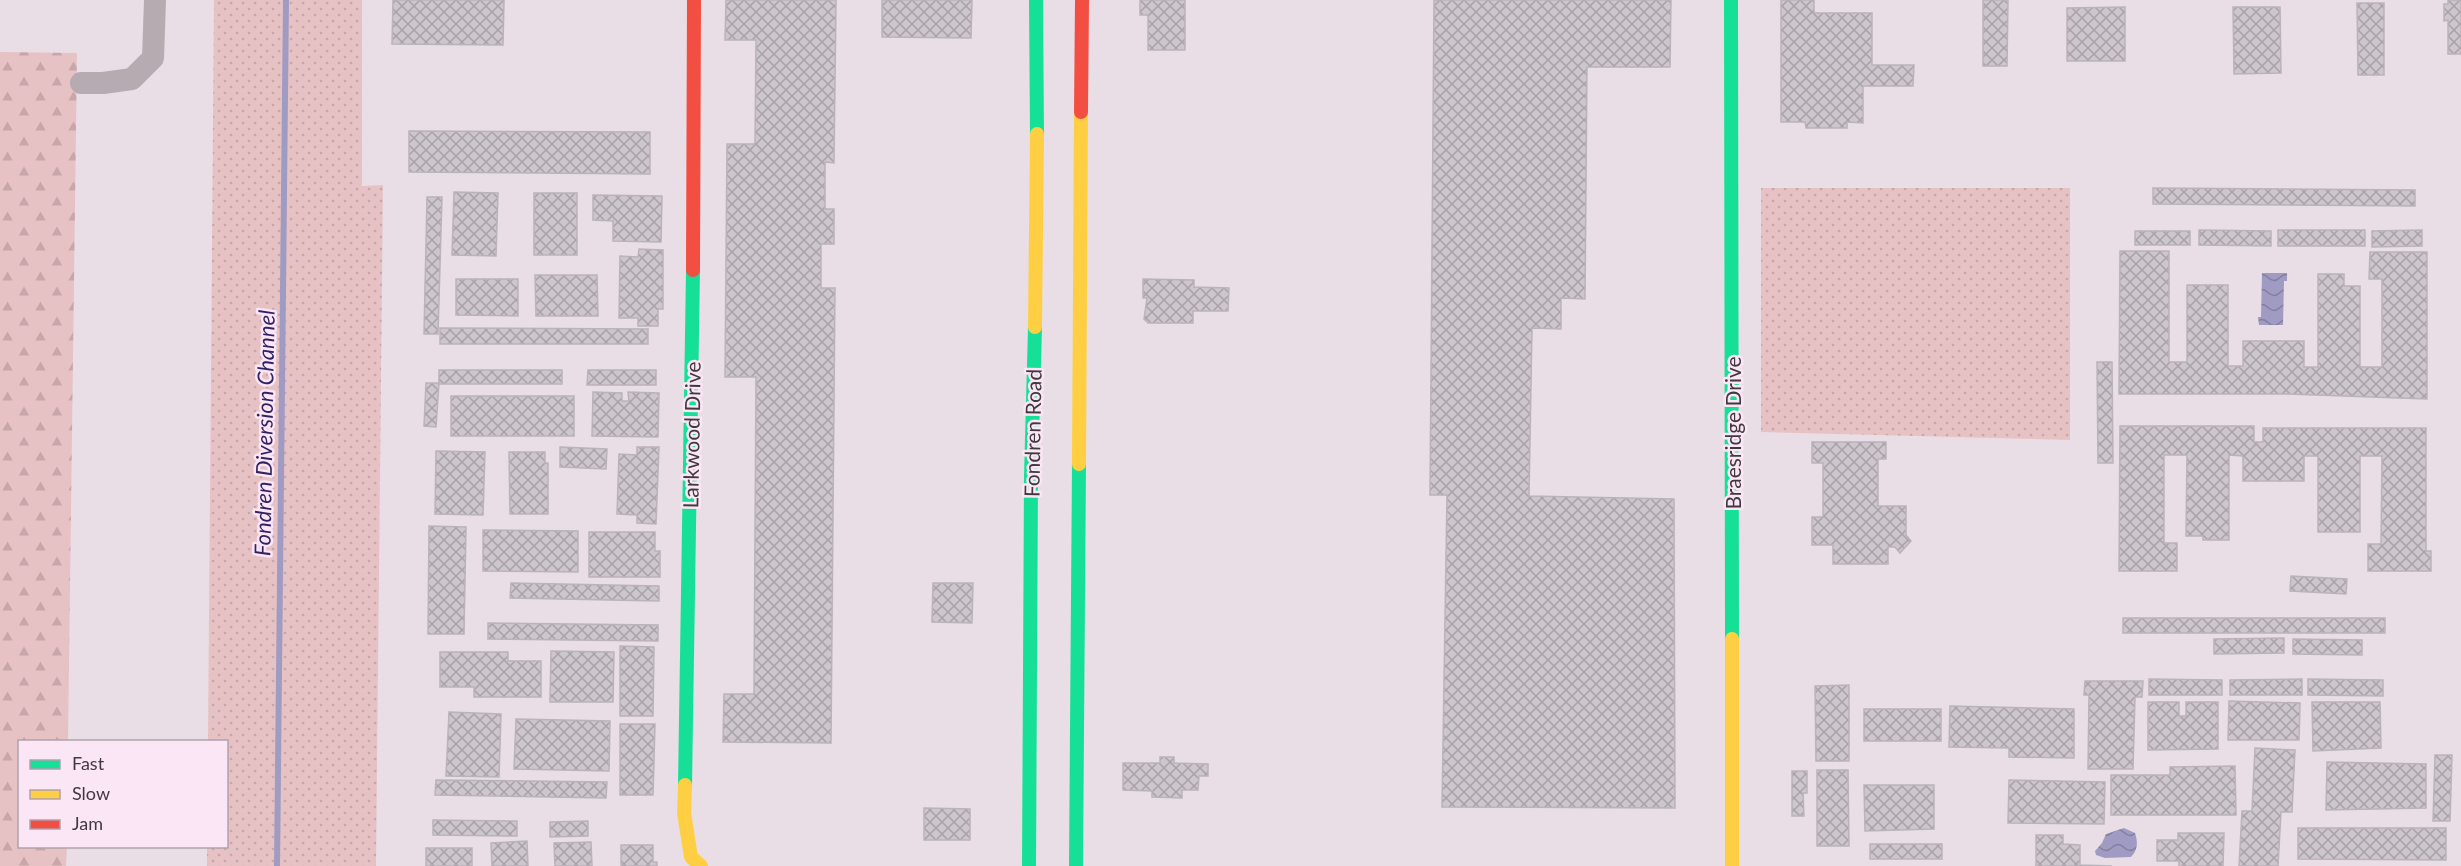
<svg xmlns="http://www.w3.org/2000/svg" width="2461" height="866" font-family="Lato,sans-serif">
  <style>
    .grass { fill: url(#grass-dots) }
    .forest { fill: url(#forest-firs) }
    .water { fill: url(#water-waves) }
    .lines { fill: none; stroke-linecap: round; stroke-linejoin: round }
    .stream { stroke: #a09bc2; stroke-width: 6 }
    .building { fill: url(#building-cross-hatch); stroke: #bab3bb; stroke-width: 1.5 }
    .street { stroke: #b6abb0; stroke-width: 22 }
    .fast { stroke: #16e098; stroke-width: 14 }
    .slow { stroke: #ffcf43; stroke-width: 14 }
    .jam { stroke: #f24e42; stroke-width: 14 }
    .labels { text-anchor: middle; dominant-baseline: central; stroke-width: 5; stroke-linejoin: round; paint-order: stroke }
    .street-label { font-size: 21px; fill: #41393f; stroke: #fbe6f6 }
    .water-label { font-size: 22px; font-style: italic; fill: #2f2364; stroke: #fbe6f6 }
  </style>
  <defs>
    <pattern id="grass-dots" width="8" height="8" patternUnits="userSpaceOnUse" patternTransform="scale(1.5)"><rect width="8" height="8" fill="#e7c2c4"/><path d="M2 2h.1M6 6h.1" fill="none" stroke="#c7a7a9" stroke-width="1.8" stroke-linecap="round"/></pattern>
    <pattern id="forest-firs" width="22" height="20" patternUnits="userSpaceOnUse" patternTransform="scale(1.5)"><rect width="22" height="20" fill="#e7c2c4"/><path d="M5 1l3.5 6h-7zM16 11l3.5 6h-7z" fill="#c7a7a9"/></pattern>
    <pattern id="water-waves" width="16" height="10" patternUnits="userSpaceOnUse" patternTransform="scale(1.5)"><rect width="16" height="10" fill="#a09bc2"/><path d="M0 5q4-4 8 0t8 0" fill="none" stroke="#847f9f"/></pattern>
    <pattern id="building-cross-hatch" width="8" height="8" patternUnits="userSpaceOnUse" patternTransform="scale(1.5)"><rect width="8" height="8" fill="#cdc6cd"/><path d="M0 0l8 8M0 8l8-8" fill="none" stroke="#a8a2a8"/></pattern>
  </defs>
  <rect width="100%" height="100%" fill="#e9dee6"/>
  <g class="grass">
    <polygon points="214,0 362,0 362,186 383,185 376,866 207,866 207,847 226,846 226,742 208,741"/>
    <polygon points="1761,188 2070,188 2070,440 1761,432"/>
  </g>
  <polygon class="forest" points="0,52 77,53 68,741 20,742 20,846 67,847 66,866 0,866"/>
  <g class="water">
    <polygon points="2262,273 2287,273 2287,281 2284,281 2283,325 2259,325 2258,317 2261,317"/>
    <path d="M2124 828 2135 833C2138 842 2138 850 2131 857L2105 858 2096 855 2095 851 2102 843 2106 834Z"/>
  </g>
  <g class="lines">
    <polyline class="stream" points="277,866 286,0"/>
  </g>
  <g class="building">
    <polygon points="393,0 504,0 503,45 392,44"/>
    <polygon points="726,0 836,0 834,163 825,162 825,209 834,209 834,244 821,244 821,288 835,288 831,743 723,742 724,694 754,694 756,377 725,377 727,144 755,144 756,40 725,40"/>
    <polygon points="882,0 972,0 971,38 882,37"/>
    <polygon points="1140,0 1185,0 1185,50 1148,50 1148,15 1140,15"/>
    <polygon points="1434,0 1671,0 1670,67 1587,67 1585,299 1561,298 1561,329 1532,328 1529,496 1674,499 1675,808 1442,807 1447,495 1430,495"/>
    <polygon points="1781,0 1814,0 1814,13 1872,13 1872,65 1914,65 1913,86 1863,86 1863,123 1847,122 1847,128 1806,128 1805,122 1781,122"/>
    <polygon points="1983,0 2008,0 2007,66 1983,66"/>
    <polygon points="2448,0 2461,0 2461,54 2448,54 2448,20 2444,21 2444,4 2448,4"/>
    <polygon points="2357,3 2384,3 2384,75 2358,75"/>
    <polygon points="2125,7 2125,61 2067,61 2067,8"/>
    <polygon points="2233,7 2280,7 2281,73 2234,74"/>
    <polygon points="409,131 650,132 650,174 409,172"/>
    <polygon points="2153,188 2415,190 2415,206 2153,204"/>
    <polygon points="454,192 498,193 496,256 452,255"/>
    <rect x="534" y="193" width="43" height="62"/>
    <polygon points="593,195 662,196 661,242 613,241 613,221 593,220"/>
    <polygon points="427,197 442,197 438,334 424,334"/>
    <polygon points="2199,230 2271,231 2271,246 2199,245"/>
    <rect x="2278" y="230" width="87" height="16"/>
    <polygon points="2422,230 2422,246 2372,247 2372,231"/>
    <rect x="2135" y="231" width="55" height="14"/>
    <polygon points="639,249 663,250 663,309 658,309 658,326 638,326 638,318 619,318 620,256 638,257"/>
    <polygon points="2120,251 2169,251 2169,362 2187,362 2187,285 2228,285 2228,366 2243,366 2243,341 2304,341 2304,367 2318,367 2318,274 2344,274 2344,286 2360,286 2360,367 2382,367 2382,279 2369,279 2370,252 2427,252 2427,399 2288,394 2119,394"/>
    <polygon points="535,275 597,275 598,316 536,316"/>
    <polygon points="456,279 518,279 518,316 456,315"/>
    <polygon points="1143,279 1194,280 1194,287 1229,288 1228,311 1193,311 1193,323 1148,323 1144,319 1147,298 1143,298"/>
    <polygon points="440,328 648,329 648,344 440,344"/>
    <polygon points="2097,362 2112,362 2113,463 2098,463"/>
    <rect x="439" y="370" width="123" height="14"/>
    <polygon points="588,370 656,370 656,385 587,385"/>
    <polygon points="426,383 439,383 436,427 424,426"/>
    <polygon points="593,392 622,393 622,401 629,401 628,392 659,393 658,437 592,436"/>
    <rect x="451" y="396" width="123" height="40"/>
    <polygon points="2120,426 2254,426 2254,442 2263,442 2263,428 2426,428 2426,551 2431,551 2431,571 2368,571 2368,544 2381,544 2382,456 2360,456 2360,532 2318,532 2318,456 2304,456 2304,481 2243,481 2243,456 2229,455 2229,540 2203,540 2203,536 2186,536 2187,455 2164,455 2164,543 2177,543 2177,571 2119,571"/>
    <polygon points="1812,442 1886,442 1886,459 1878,459 1878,506 1906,506 1906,535 1911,541 1900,553 1895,547 1888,547 1888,564 1833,564 1833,545 1812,545 1812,517 1823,517 1823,463 1812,463"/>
    <polygon points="560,447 607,449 606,469 560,467"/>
    <polygon points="637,447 659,447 656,524 637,523 637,515 617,514 619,454 637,455"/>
    <polygon points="436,451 485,452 483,515 435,514"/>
    <polygon points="509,452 545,452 545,463 548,463 548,514 510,514"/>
    <polygon points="429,526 466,527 464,634 428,634"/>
    <polygon points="483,530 578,531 578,572 483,571"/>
    <polygon points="589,532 655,532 655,551 660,551 660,577 589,577"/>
    <polygon points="2291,576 2347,579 2346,594 2290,591"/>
    <polygon points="511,583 659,586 659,601 510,598"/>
    <polygon points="933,583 973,583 972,623 932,622"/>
    <rect x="2123" y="618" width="262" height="15"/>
    <polygon points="488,623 658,625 658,641 488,639"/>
    <polygon points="2284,638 2284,653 2214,654 2214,639"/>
    <polygon points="2293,639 2362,640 2362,655 2293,654"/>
    <polygon points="620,646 654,647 653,716 620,716"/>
    <polygon points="551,651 614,652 613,702 550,702"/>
    <polygon points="440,652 508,652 508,661 541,661 541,697 474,697 474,687 440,687"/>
    <polygon points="2149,679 2222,680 2222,695 2149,695"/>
    <polygon points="2302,679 2302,695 2230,695 2230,680"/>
    <polygon points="2308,679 2383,680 2383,696 2308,695"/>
    <polygon points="2085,681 2143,681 2142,697 2135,697 2133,769 2088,769 2089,695 2084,695"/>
    <polygon points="1849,685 1849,761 1816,761 1815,686"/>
    <polygon points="2229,701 2300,703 2299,740 2228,740"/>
    <polygon points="2148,702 2179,702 2179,716 2186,716 2186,702 2218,702 2218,749 2148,750"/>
    <polygon points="2312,702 2380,702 2381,748 2313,751"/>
    <polygon points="1950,706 2074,709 2074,758 2009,757 2009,748 1949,747"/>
    <rect x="1864" y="709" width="77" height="32"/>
    <polygon points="449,712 501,714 499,777 446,776"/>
    <polygon points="516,719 610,721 609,771 514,769"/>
    <polygon points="620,724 655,724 653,795 620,795"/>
    <polygon points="2255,748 2295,750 2292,812 2281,812 2278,866 2239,866 2242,811 2252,811"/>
    <polygon points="2435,755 2452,755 2450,821 2433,821"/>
    <polygon points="1160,757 1174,757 1174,763 1208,764 1208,776 1199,776 1198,790 1182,790 1182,798 1152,797 1152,791 1123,790 1123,763 1160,763"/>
    <polygon points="2327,762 2426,764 2426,808 2326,810"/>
    <polygon points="2235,766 2236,815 2111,815 2111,775 2170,775 2170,767"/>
    <polygon points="1817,770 1848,770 1849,846 1817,846"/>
    <polygon points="1792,771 1807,771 1807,793 1803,793 1804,816 1792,816"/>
    <polygon points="436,780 607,782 606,798 435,795"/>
    <polygon points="2009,780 2105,782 2104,824 2008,823"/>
    <polygon points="1864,785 1934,785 1934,829 1865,831"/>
    <polygon points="924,808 970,809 970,840 924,840"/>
    <polygon points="433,820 517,821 517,836 433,835"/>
    <polygon points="588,821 588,836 550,837 550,822"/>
    <polygon points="2298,828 2446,828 2446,860 2298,859"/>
    <polygon points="2178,833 2224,833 2223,866 2179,866 2179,861 2157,861 2157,840 2178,840"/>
    <polygon points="2036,835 2063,835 2063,844 2080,845 2080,865 2112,866 2036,866"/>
    <polygon points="527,841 528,866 492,866 491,843"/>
    <polygon points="591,842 592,866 555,866 554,843"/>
    <rect x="1870" y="844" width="72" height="15"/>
    <polygon points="621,845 653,845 653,862 657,862 657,866 621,866"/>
    <rect x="426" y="848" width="46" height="18"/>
  </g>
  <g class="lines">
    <polyline class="street" points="81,83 103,83 132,79 153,58 155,0"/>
    <g class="fast">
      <polyline points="1036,0 1037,134"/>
      <polyline points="1731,0 1732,639"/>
      <polyline points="685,785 693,270"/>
      <polyline points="1029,866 1031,476 1035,327"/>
      <polyline points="1076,866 1079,464"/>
    </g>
    <g class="slow">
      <polyline points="1035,327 1037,134"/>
      <polyline points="1079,464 1081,112"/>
      <polyline points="685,785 684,813 691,857 701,866"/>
      <polyline points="1732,866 1732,639"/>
    </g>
    <g class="jam">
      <polyline points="1081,112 1082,0"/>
      <polyline points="693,270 694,0"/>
    </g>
  </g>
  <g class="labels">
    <g class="street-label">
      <text transform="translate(1032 433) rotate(-89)">Fondren Road</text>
      <text transform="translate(1732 433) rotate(-90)">Braesridge Drive</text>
      <text transform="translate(691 435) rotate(-89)">Larkwood Drive</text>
    </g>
    <g class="water-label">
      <text transform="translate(264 433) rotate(-89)">Fondren Diversion Channel</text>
    </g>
  </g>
  <rect x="18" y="740" width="210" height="108" fill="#fbe6f6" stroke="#b1a1ad" stroke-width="1.5"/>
  <rect x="30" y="760" width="30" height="9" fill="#16e098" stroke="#b1a1ad" stroke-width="1.5"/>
  <text x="72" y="770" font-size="18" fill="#41393f">Fast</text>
  <rect x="30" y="790" width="30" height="9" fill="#ffcf43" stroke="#b1a1ad" stroke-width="1.5"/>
  <text x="72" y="800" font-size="18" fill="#41393f">Slow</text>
  <rect x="30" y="820" width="30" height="9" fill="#f24e42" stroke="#b1a1ad" stroke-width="1.5"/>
  <text x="72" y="830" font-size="18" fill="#41393f">Jam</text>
</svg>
